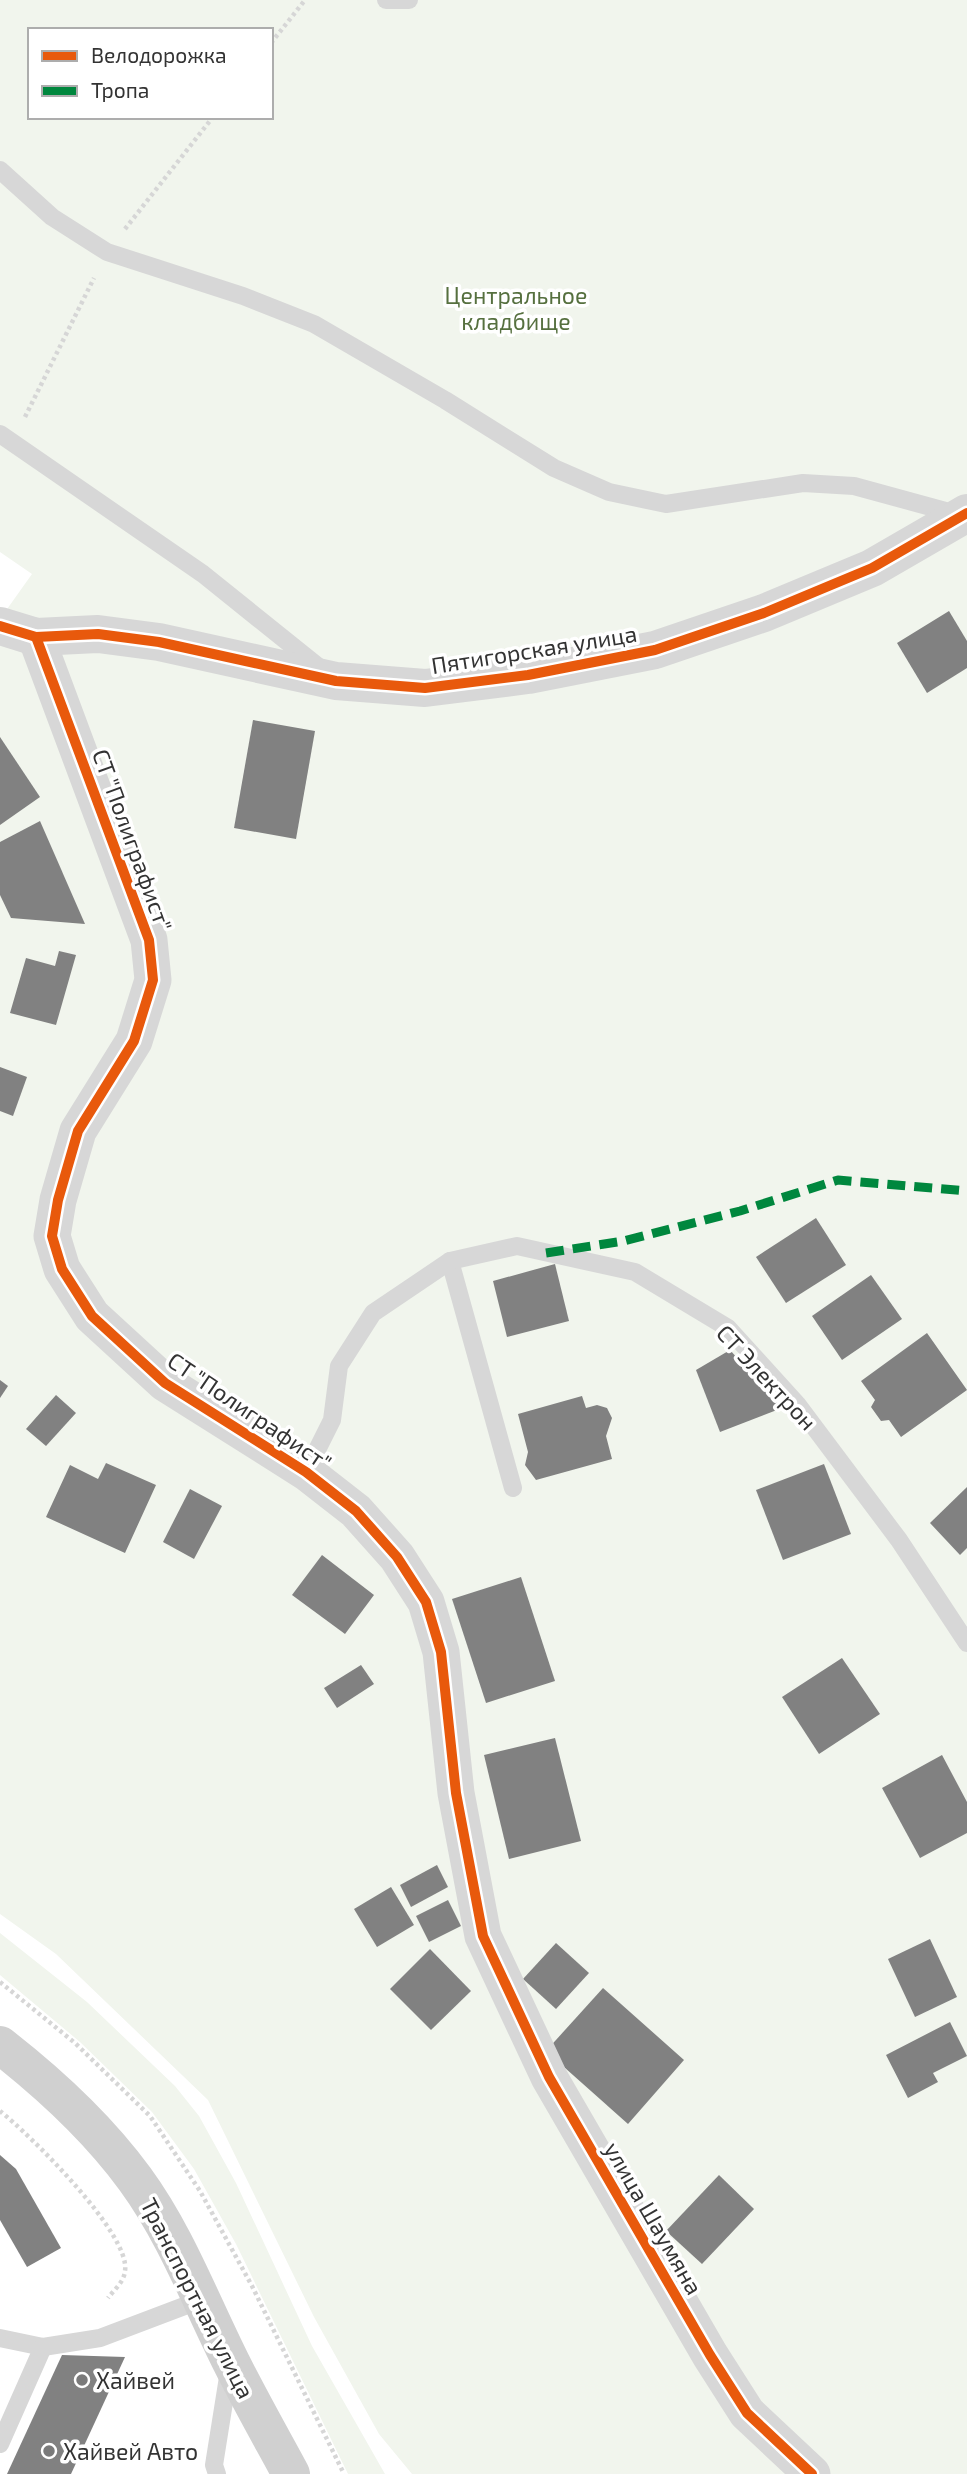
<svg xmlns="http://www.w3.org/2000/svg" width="967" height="2474" font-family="'Exo 2',sans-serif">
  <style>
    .green { fill: #f1f5ed; fill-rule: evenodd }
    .building { fill: #818181 }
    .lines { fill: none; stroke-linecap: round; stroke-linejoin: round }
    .path { stroke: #d6d6d6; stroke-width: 4.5; stroke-dasharray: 3.5 3.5; stroke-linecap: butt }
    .service { stroke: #d7d7d7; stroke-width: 18 }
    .minor { stroke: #d7d7d7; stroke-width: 37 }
    .tertiary { stroke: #d7d7d7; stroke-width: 38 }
    .secondary { stroke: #d0d0d0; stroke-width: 38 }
    .quiet { stroke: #00873e; stroke-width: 9; stroke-dasharray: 18 9; stroke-linecap: butt }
    .cycleway-casing { stroke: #fff; stroke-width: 15 }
    .cycleway { stroke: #e8590c; stroke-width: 10 }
    .poi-dot { fill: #7a7a7a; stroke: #fff; stroke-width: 2.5 }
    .labels { text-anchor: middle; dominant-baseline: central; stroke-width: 7; stroke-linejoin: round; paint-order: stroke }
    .park-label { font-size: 23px; fill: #56703f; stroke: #fff }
    .street-label { font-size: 23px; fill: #333; stroke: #fff }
    .poi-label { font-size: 23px; fill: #333; stroke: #fff; text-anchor: start }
  </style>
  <rect width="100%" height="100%" fill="#fff"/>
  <g class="green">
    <path d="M0 0H967V2474H412L379 2434 314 2317 208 2100 56 1954 0 1914V619L32 574 0 552ZM30 30H271V117H30Z"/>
    <polygon points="0,1933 87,2002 175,2086 199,2116 236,2183 312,2346 385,2474 348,2474 236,2244 194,2169 152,2112 80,2042 0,1975"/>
  </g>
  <g class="building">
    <polygon points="949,611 967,641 967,668 927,693 897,643"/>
    <polygon points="253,720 315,731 296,839 234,828"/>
    <polygon points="0,737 40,797 0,825"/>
    <polygon points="40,821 85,924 11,918 0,895 0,842"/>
    <polygon points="59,951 76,955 56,1025 10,1013 26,958 55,966"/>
    <polygon points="0,1067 27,1077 13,1116 0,1111"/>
    <polygon points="816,1218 846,1265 786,1303 756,1257"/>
    <polygon points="555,1264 569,1321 507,1337 493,1281"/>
    <polygon points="871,1275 902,1319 842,1360 812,1316"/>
    <polygon points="927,1333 967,1390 901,1437 889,1420 881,1421 871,1407 875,1400 861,1381"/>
    <polygon points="730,1350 782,1408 720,1432 696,1370"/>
    <polygon points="0,1380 8,1386 0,1398"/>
    <polygon points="56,1395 76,1413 46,1446 26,1429"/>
    <polygon points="582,1396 586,1408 597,1405 607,1408 612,1418 606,1436 612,1459 536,1480 525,1465 528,1452 518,1414"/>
    <polygon points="106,1463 156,1485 125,1553 46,1517 70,1465 98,1479"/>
    <polygon points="824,1464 851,1534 783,1560 756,1490"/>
    <polygon points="967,1487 967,1548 960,1555 930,1523"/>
    <polygon points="190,1489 222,1506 194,1559 163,1542"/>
    <polygon points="322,1555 374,1595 345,1634 292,1595"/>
    <polygon points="521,1577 555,1681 486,1703 452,1599"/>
    <polygon points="842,1658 880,1714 819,1754 782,1697"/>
    <polygon points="361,1665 374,1684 337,1708 324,1688"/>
    <polygon points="555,1738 581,1841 509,1859 484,1755"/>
    <polygon points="942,1755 967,1802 967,1833 920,1858 882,1788"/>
    <polygon points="437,1865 448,1887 411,1907 400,1885"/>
    <polygon points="391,1887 414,1925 377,1947 354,1909"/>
    <polygon points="448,1900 461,1926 429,1942 416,1916"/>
    <polygon points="930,1939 957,1997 915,2017 888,1959"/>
    <polygon points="556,1943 589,1973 556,2009 523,1979"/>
    <polygon points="430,1949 471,1991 431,2030 390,1989"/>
    <polygon points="603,1988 684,2060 628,2124 546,2051"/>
    <polygon points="950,2022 967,2056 933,2073 938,2082 908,2098 886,2055"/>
    <polygon points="0,2155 16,2169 61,2248 27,2267 0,2220"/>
    <polygon points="719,2175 754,2209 702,2264 666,2231"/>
    <polygon points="62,2355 125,2357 71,2474 7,2474"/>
  </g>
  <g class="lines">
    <g class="path">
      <polyline points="271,43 305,0"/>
      <polyline points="125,229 213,117"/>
      <polyline points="25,417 94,278"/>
      <polyline points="0,1982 75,2043 150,2116 200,2191 252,2286 344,2474"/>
      <path d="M0 2111C29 2134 131 2234 125 2271 124 2282 114 2290 108 2298"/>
    </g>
    <g class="service">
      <polyline points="386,0 409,0"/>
      <polyline points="0,170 52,217 107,252 243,296 314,324 445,400 554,468 609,492 666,504 803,483 854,486 960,515"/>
      <polyline points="0,434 203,574 320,668"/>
      <polyline points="450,1261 513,1488"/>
      <polyline points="306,1472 332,1420 339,1366 373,1313 450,1261 517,1246 635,1272 728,1328 797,1404 899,1540 967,1643"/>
      <polyline points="0,2338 43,2347 100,2338 203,2299"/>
      <polyline points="0,2444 43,2347"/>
      <polyline points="217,2474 214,2465 229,2371"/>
    </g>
    <polyline class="minor" points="36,637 149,940 153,980 134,1041 78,1131 58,1200 52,1236 62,1269 92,1316 165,1383 306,1472 356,1511 397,1557 426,1602 441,1652 456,1793 483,1936 549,2077 710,2355 747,2413 812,2474"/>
    <polyline class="tertiary" points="0,626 36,637 98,634 159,642 336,681 425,688 528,675 655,650 764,613 872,568 967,513"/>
    <path class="secondary" d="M0 2045C50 2084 97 2127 135 2179 176 2235 200 2300 231 2362 250 2400 271 2437 291 2474"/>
    <polyline class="quiet" points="546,1253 624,1241 740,1211 838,1180 967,1191"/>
    <g class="cycleway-casing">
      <g id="cycleway">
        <polyline points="0,626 36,637 98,634 159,642 336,681 425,688 528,675 655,650 764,613 872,568 967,513"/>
        <polyline points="36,637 149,940 153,980 134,1041 78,1131 58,1200 52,1236 62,1269 92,1316 165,1383 306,1472 356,1511 397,1557 426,1602 441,1652 456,1793 483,1936 549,2077 710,2355 747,2413 812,2474"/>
      </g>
    </g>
    <use href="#cycleway" class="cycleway"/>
  </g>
  <g class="poi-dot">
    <circle cx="82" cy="2380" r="7"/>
    <circle cx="49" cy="2451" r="7"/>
  </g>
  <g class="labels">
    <g class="park-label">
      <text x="516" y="295">Центральное<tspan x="516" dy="26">кладбище</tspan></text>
    </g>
    <g class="street-label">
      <text transform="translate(534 649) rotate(-9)">Пятигорская улица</text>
      <text transform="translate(133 840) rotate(70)">СТ "Полиграфист"</text>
      <text transform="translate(767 1377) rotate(47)">СТ Электрон</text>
      <text transform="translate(250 1411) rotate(34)">СТ "Полиграфист"</text>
      <text transform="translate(654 2218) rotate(60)">улица Шаумяна</text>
      <text transform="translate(198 2298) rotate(63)">Транспортная улица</text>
    </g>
    <g class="poi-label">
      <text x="96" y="2380">Хайвей</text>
      <text x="63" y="2451">Хайвей Авто</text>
    </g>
  </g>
  <rect x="28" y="28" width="245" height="91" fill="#ffffff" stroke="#adadad" stroke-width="2"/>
  <rect x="42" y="51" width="35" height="10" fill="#e8590c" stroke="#adadad" stroke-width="2"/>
  <text x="91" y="63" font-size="21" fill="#333333">Велодорожка</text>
  <rect x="42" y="86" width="35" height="10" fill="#00873e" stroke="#adadad" stroke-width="2"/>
  <text x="91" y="98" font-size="21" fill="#333333">Тропа</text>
</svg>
